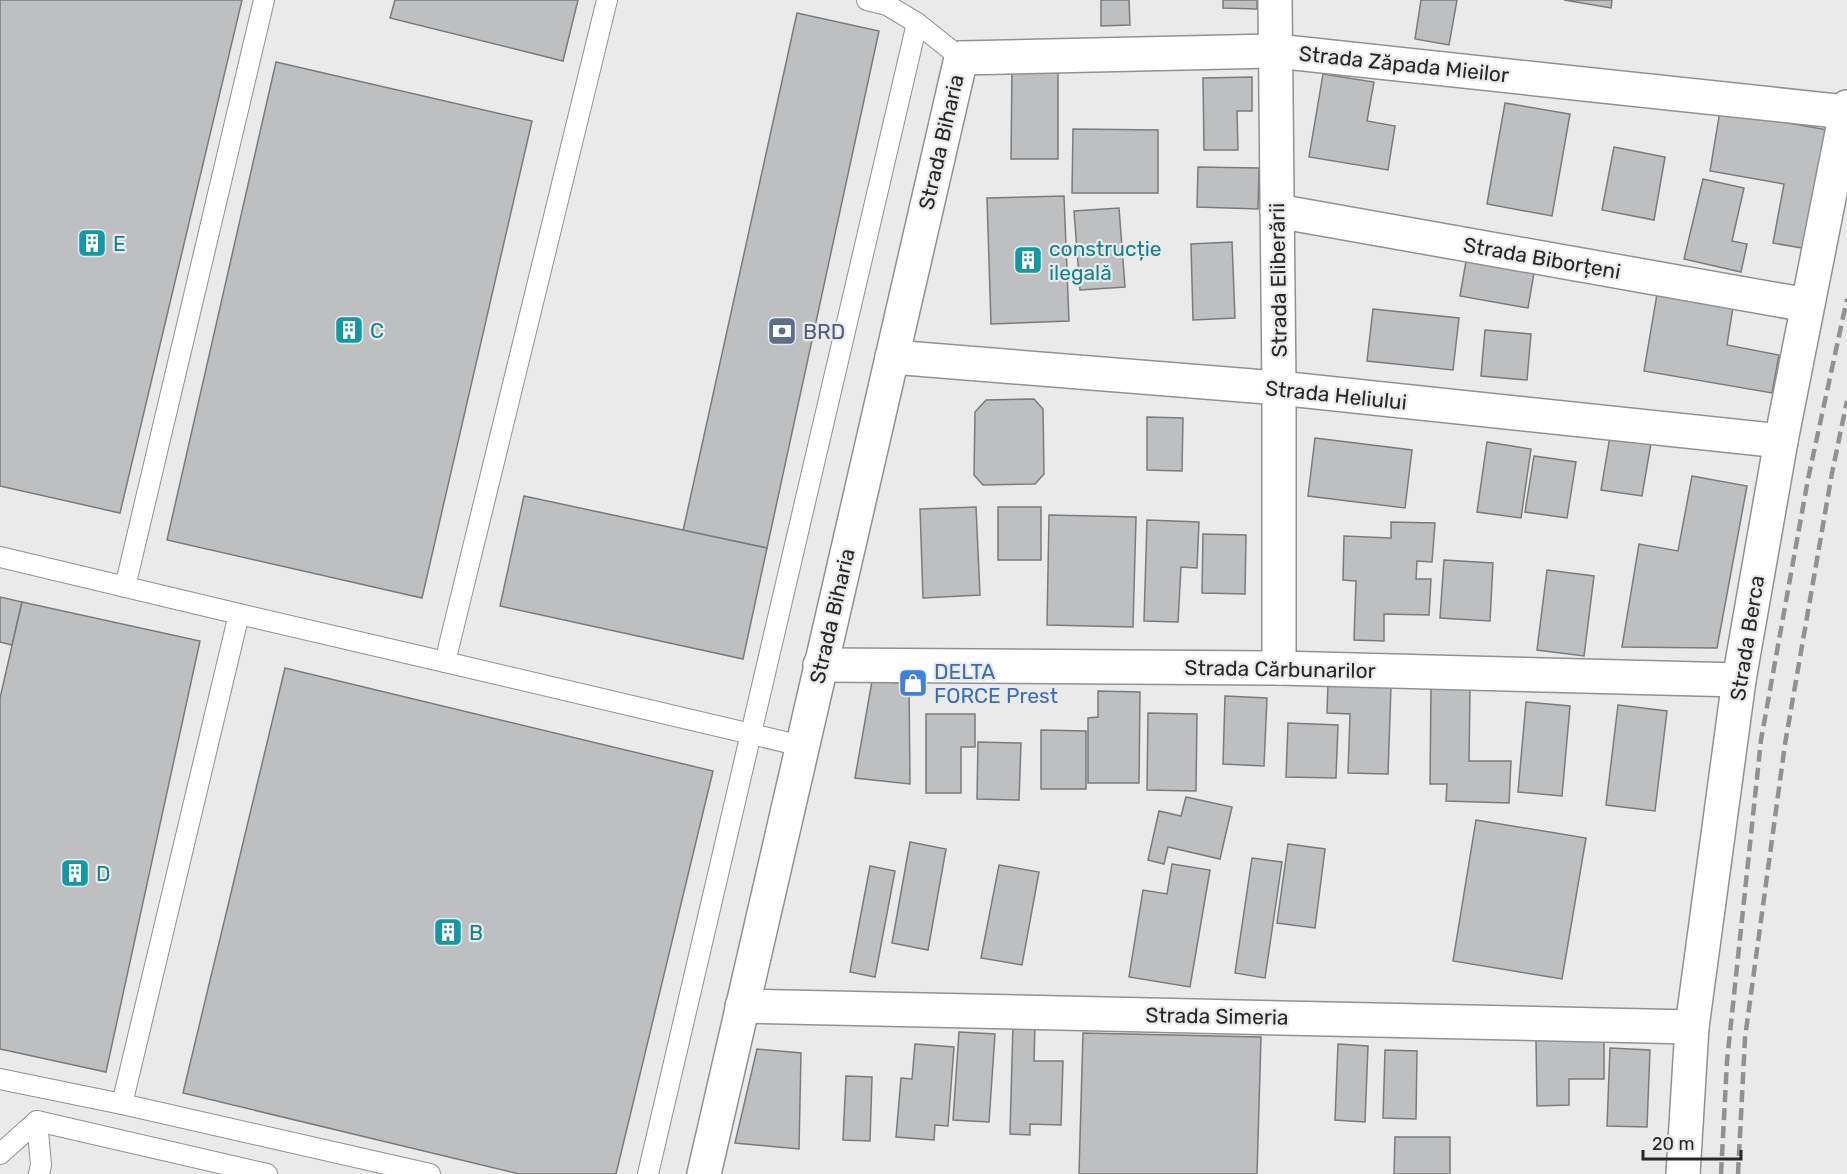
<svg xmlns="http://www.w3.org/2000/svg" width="1847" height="1174" font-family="Rubik,sans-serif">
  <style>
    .building { fill: #bebfc0; stroke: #7b7b7c; stroke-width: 1.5 }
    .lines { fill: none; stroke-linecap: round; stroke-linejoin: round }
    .service-casing { stroke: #909192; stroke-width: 22 }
    .minor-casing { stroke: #909192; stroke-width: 36 }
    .tertiary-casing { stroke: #909192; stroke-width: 36 }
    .service { stroke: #fff; stroke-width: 20 }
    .minor { stroke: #fff; stroke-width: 33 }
    .tertiary { stroke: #fff; stroke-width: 33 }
    .rail { stroke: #919192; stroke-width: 4.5; stroke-dasharray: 12 6; stroke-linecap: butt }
    .labels { text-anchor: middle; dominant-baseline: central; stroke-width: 4.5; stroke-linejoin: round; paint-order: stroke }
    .street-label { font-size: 21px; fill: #272728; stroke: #eaeaeb }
    .culture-label { font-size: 21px; fill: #0d838f; stroke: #eaeaeb; text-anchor: start }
    .service-label { font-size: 21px; fill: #4e5e75; stroke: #eaeaeb; text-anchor: start }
    .shop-label { font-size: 21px; fill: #366cbe; stroke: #eaeaeb; text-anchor: start }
  </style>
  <rect width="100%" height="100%" fill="#eaeaeb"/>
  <g class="building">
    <polygon points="0,0 242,0 120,513 0,486"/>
    <polygon points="395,0 578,0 563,61 390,18"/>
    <polygon points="1101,0 1129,0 1130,25 1101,26"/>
    <polygon points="1223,0 1257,0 1257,9 1223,8"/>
    <polygon points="1421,0 1457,0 1449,45 1415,39"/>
    <polygon points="1564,0 1612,0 1611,8"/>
    <polygon points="797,13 879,31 767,548 683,531"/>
    <polygon points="276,62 532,121 422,598 167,540"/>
    <polygon points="1012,68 1058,69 1058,159 1011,159"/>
    <polygon points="1323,74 1374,82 1367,121 1395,126 1388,170 1309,157"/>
    <polygon points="1252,77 1252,111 1237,111 1238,150 1204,150 1203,78"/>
    <polygon points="1505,103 1570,114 1552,216 1487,204"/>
    <polygon points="1720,111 1834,131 1813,250 1773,243 1784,184 1710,171"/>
    <polygon points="1073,129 1158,130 1158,193 1072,193"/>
    <polygon points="1614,147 1665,157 1654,220 1602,210"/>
    <polygon points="1198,167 1259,168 1258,209 1197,207"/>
    <polygon points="1703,179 1744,188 1732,241 1747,244 1741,272 1684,259"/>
    <polygon points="1064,196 1069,321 991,324 987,198"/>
    <polygon points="1119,208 1125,287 1080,290 1074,211"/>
    <polygon points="1232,242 1235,318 1193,320 1191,244"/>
    <polygon points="1466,261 1534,273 1528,308 1460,296"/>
    <polygon points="1657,294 1733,307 1727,345 1779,355 1772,393 1644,371"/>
    <polygon points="1373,309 1459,318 1453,370 1367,361"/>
    <polygon points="1485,330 1531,334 1527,380 1481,376"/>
    <polygon points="1034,399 1043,409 1044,474 1035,484 983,485 974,475 975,412 986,400"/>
    <polygon points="1147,417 1183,418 1182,471 1147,470"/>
    <polygon points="1610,436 1651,443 1642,496 1601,490"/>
    <polygon points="1315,438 1412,450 1405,508 1308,496"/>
    <polygon points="1487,442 1531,449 1521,518 1477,512"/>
    <polygon points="1534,456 1576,462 1567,518 1525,512"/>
    <polygon points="1692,476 1747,486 1717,648 1622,647 1639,544 1678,551"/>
    <polygon points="524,496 767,548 743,659 500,606"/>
    <polygon points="976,507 980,595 923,598 920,509"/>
    <rect x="998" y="507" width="43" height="53"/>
    <polygon points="1049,515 1136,517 1133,627 1047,625"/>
    <polygon points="1147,520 1199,522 1197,568 1181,567 1178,622 1144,621"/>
    <polygon points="1391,522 1435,523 1432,562 1417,561 1416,579 1431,579 1429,615 1384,614 1384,641 1354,640 1356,581 1343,580 1344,536 1391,538"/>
    <polygon points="1203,534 1246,535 1245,594 1202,593"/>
    <polygon points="1444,560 1493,563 1490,621 1440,618"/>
    <polygon points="1547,570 1594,576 1584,656 1537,650"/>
    <polygon points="0,597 22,602 12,645 0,642"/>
    <polygon points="22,602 200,641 106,1072 0,1049 0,698"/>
    <polygon points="285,668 713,771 616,1174 519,1174 183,1093"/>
    <polygon points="872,681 909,684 910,784 855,778"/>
    <polygon points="1328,683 1391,686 1388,774 1348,773 1350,714 1327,713"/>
    <polygon points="1431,688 1470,689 1469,761 1511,761 1509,803 1446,801 1447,784 1430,784"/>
    <polygon points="1098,691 1140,692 1139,783 1088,783 1088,718 1098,717"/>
    <polygon points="1225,696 1267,698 1264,766 1223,764"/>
    <polygon points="1526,702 1570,706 1562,796 1518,792"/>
    <polygon points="1618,705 1667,711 1655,811 1606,805"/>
    <polygon points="1148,713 1197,714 1196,791 1147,790"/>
    <polygon points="926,714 975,714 975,747 961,747 961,793 926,793"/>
    <polygon points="1288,723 1338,725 1336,778 1286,777"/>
    <polygon points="1041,730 1086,731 1086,789 1041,789"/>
    <polygon points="978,742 1021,743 1019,800 977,799"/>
    <polygon points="1186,797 1232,807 1220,859 1168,847 1164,864 1148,860 1159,811 1181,816"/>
    <polygon points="1476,820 1586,838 1562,979 1453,961"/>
    <polygon points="910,842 946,849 928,950 892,943"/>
    <polygon points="1288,844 1325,849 1315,928 1277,923"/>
    <polygon points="1252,858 1282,862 1265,978 1235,973"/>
    <polygon points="1172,864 1210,870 1190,987 1129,977 1143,890 1167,894"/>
    <polygon points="999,865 1039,872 1022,965 981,958"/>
    <polygon points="870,866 895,871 875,977 850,972"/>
    <polygon points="1013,1023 1035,1024 1034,1061 1063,1061 1061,1125 1030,1124 1030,1135 1010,1134"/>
    <polygon points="959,1032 995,1034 989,1122 953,1120"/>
    <polygon points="1083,1033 1261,1037 1257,1174 1079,1174"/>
    <polygon points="1536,1040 1604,1040 1604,1079 1569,1079 1569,1105 1537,1106"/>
    <polygon points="915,1044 954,1047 948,1126 935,1125 934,1140 896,1137 901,1078 912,1079"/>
    <polygon points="1338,1044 1368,1046 1365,1122 1335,1120"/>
    <polygon points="1610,1048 1650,1050 1647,1127 1607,1126"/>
    <polygon points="757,1049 801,1053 799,1149 735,1143"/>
    <polygon points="1385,1050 1417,1051 1416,1119 1383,1118"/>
    <polygon points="846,1076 872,1077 870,1141 843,1140"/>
    <polygon points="1395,1137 1450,1137 1450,1174 1394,1174"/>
  </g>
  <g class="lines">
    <g class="service-casing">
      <g id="service">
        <polyline points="867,0 887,5 917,23 961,58"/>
        <polyline points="0,557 239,614 122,1104"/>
        <polyline points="125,587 264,0"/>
        <polyline points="239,614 445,662 607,0"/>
        <polyline points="445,662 802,746"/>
        <polyline points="0,1079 122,1104 430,1174"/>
        <polyline points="37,1121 41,1165 39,1174"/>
        <polyline points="0,1154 37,1121 267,1174"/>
        <polyline points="648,1174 917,23"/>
      </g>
    </g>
    <g class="minor-casing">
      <g id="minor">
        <polyline points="1275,0 1279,388 1279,668"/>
        <polyline points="961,58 1276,51 1846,112"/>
        <polyline points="1277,211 1807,305"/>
        <polyline points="892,357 1279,388 1781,441"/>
        <polyline points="820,665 1279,668 1739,680"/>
        <polyline points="742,1006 1692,1027"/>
        <polyline points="1683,1174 1692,1027 1739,680 1781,441 1847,107"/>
      </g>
    </g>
    <g class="tertiary-casing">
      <polyline id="tertiary" points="704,1174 961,58"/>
    </g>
    <use href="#service" class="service"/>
    <use href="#minor" class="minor"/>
    <use href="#tertiary" class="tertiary"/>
    <g class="rail">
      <polyline points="1721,1174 1727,1061 1761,740 1808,479 1847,299"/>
      <polyline points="1738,1174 1745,1038 1785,744 1832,473 1847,401"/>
    </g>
  </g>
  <defs>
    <g id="building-square" transform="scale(1.5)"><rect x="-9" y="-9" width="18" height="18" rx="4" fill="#0f9aa8" stroke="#eaeaeb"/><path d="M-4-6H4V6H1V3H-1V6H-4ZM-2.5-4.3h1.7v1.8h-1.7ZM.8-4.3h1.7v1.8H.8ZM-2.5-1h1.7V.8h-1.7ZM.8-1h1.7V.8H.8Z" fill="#fff"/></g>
    <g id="bank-square" transform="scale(1.5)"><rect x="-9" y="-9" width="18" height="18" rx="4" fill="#5c6f8a" stroke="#eaeaeb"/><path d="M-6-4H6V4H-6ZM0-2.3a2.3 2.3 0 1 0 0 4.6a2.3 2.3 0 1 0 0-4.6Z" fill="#fff"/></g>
    <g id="shop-square" transform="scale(1.5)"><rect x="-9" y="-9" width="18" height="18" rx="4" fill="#3f7fe0" stroke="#eaeaeb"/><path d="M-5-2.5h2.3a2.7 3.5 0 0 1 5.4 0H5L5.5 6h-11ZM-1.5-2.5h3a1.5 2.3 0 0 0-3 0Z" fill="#fff"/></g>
  </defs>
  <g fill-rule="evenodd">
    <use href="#building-square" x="92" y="243"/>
    <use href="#building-square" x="1028" y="260"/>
    <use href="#building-square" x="349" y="330"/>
    <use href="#bank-square" x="782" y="331"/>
    <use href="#shop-square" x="913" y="683"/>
    <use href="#building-square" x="75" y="873"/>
    <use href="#building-square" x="448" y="932"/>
  </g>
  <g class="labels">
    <g class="street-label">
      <text transform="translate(1404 64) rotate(6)">Strada Zăpada Mieilor</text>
      <text transform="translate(941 142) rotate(-77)">Strada Biharia</text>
      <text transform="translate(1542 258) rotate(10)">Strada Biborțeni</text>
      <text transform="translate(1278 280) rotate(-91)">Strada Eliberării</text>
      <text transform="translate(1336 395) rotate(6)">Strada Heliului</text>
      <text transform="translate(832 616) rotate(-77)">Strada Biharia</text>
      <text transform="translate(1747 638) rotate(-81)">Strada Berca</text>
      <text transform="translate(1280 669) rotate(1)">Strada Cărbunarilor</text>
      <text transform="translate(1217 1016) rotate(1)">Strada Simeria</text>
    </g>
    <g class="culture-label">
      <text x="113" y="243">E</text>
      <text x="1049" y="248">construcție<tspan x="1049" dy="24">ilegală</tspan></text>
      <text x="370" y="330">C</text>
      <text x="96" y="873">D</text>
      <text x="469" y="932">B</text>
    </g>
    <g class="service-label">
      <text x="803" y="331">BRD</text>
    </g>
    <g class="shop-label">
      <text x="934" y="671">DELTA<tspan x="934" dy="24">FORCE Prest</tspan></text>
    </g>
  </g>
  <path d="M1643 1150v9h98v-9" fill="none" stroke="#272728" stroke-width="3"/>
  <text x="1652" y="1150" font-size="18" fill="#272728" stroke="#eaeaeb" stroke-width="4.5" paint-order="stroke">20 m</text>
</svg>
